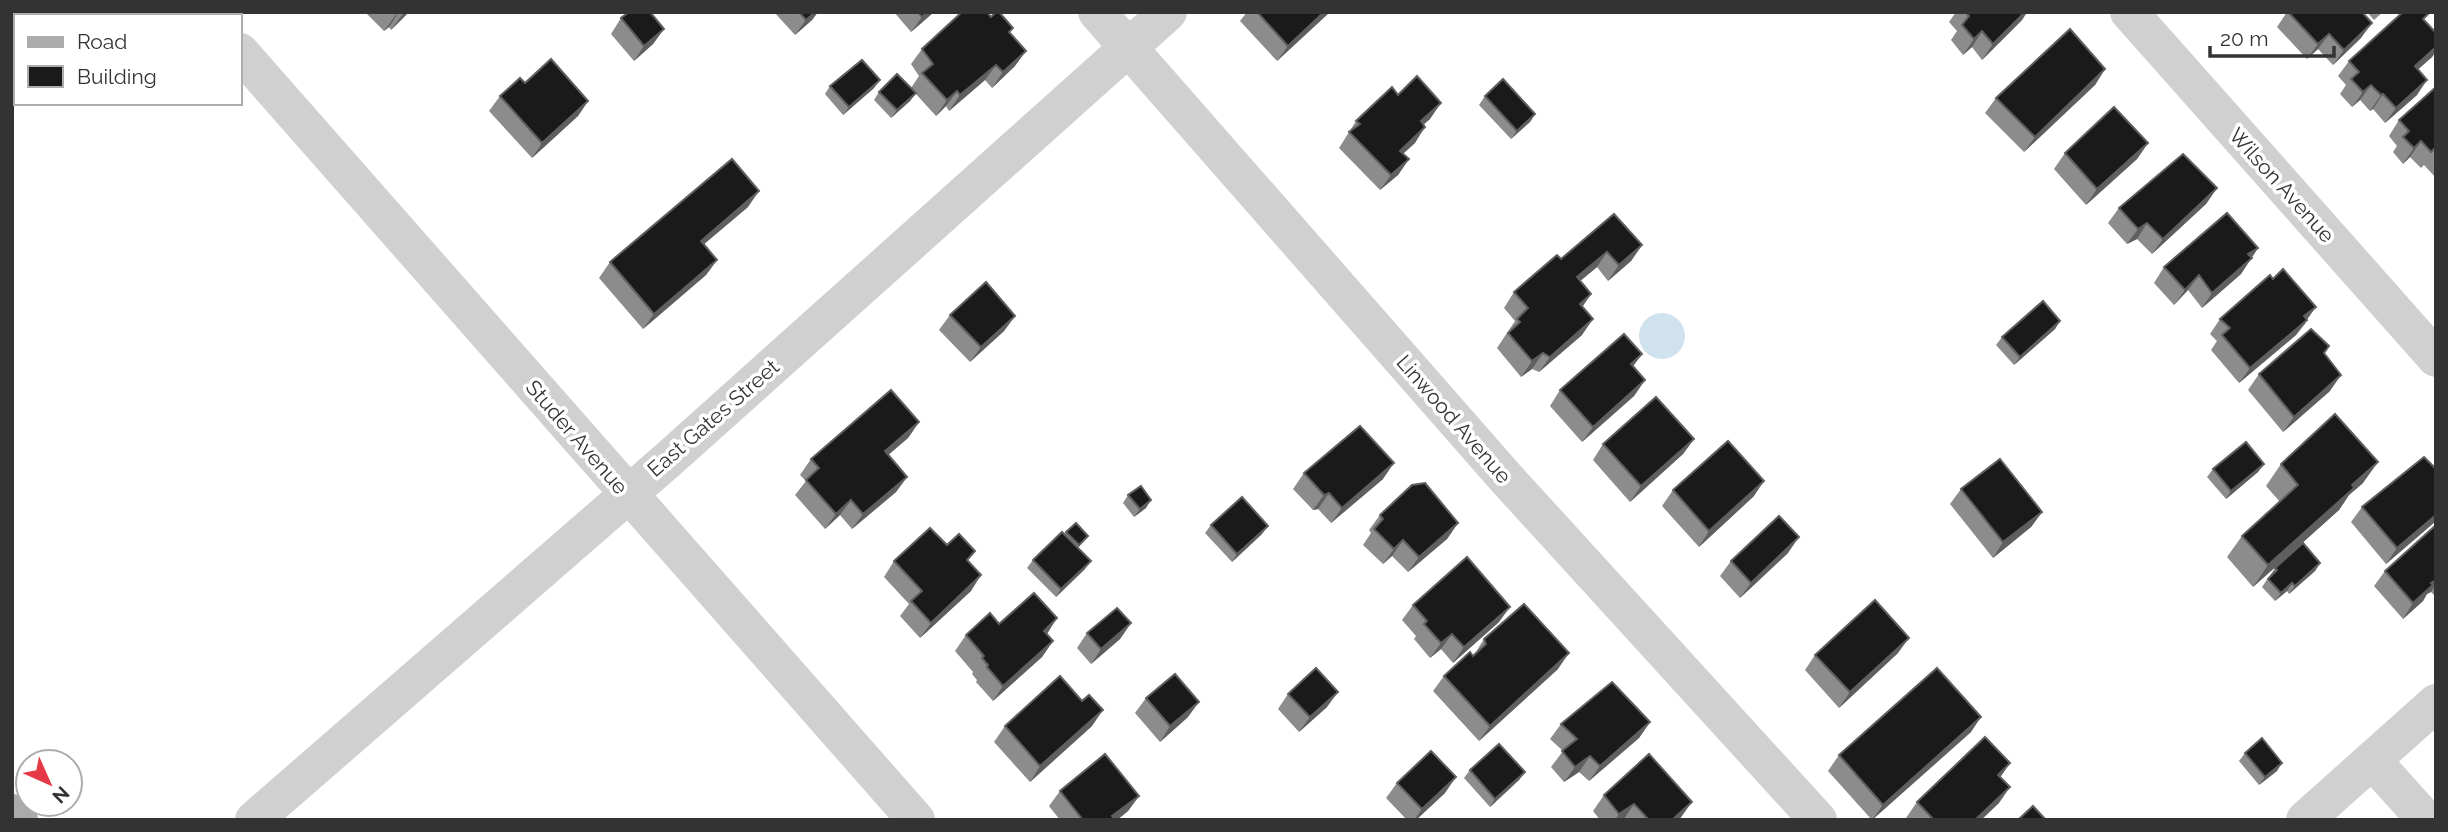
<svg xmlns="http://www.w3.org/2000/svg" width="2448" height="832" font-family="Raleway,sans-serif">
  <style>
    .water { fill: #cfe2ee }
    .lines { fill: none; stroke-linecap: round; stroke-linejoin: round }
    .minor { stroke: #d0d0d0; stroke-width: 38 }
    .major { stroke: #ababab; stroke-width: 38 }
    .wall { fill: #8c8c8c }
    .shaded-wall { fill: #5f5f5f }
    .building { fill: #1a1a1a; stroke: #5f5f5f; stroke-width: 2 }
    .labels { text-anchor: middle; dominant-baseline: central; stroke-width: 7; stroke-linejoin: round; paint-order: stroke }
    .street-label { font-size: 21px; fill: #333; stroke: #fff }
  </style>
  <rect width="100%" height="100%" fill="#fff"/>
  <circle class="water" cx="1662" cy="336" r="23"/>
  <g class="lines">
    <g class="minor">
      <polyline points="204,12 207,16"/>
      <polyline points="1097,12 1505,477 1818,820"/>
      <polyline points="2129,12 2436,358"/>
      <polyline points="240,52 916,820"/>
      <polyline points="2372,760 2426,820"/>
      <polyline points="254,820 670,458 1168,12"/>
      <polyline points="2305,820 2436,703"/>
    </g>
    <polyline class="major" points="12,813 19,820"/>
  </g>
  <g class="wall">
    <polygon points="365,12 409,12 391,30 389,27 384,31"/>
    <polygon points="774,12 818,12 812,20 795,35"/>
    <polygon points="894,12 934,12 911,32"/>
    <polygon points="1247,12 1330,12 1277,61 1240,21"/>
    <polygon points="1956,12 2027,12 2022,20 1982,60 1972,47 1963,55 1951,40 1957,31 1949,22"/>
    <polygon points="2287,12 2365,12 2363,14 2361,38 2333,65 2318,49 2307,59 2277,27"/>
    <polygon points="2367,12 2383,12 2374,20"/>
    <polygon points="621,18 664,29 653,44 634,61 611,34"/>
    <polygon points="2424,20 2436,33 2436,51 2432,57 2418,69 2417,95 2385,123 2373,109 2370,111 2360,100 2352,107 2340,94 2346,85 2338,76 2349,61"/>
    <polygon points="1010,33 1015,66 992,88 985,80 949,111 946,106 936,116 915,93 910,101 891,118 874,100 879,92 911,88 919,76 911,64 922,49"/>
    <polygon points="2105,69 2095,85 2024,152 1985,113 1996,98"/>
    <polygon points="525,83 588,101 578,116 532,158 489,111 500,96"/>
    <polygon points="830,86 874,88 843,115 825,94"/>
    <polygon points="2436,87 2436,178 2424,165 2421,168 2410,157 2403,164 2393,152 2397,146 2389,136 2399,120"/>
    <polygon points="1398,95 1430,119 1424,124 1415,143 1403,154 1409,159 1398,175 1380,190 1339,148 1356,121"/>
    <polygon points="1485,96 1535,114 1530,122 1511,139 1479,105"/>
    <polygon points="2148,143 2137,159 2086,205 2054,169 2065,153"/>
    <polygon points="2217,188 2206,204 2152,254 2137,239 2127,244 2108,223 2119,208"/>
    <polygon points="748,207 704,244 717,260 706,275 643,329 599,278 610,262"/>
    <polygon points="1642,245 1631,261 1608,281 1597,267 1580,281 1591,294 1582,307 1582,335 1539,372 1532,369 1521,377 1497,348 1515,321 1504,308 1514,292 1561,259"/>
    <polygon points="2258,248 2241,274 2202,308 2188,290 2174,305 2154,283 2164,267"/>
    <polygon points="950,315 1015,316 1004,331 970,362 939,330"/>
    <polygon points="2220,319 2306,323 2296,335 2239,383 2211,350 2217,341 2210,334"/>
    <polygon points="2060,321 2055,329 2014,365 1996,345 2002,337"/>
    <polygon points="2324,353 2330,391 2283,432 2248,390 2259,374"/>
    <polygon points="1642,354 1633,366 1645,380 1634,396 1582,442 1550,406 1560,390"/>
    <polygon points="919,422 908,438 888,455 907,477 896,492 852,529 840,515 825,529 795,495 806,481 800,475 811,459"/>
    <polygon points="1694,439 1683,454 1630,502 1593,460 1603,444"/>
    <polygon points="2264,464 2258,472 2226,499 2207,477 2213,469"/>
    <polygon points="2281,464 2363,483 2349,495 2339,510 2253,587 2227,557 2242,536 2280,502 2266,486"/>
    <polygon points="2436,469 2436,521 2386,564 2351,522 2362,507"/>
    <polygon points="1304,473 1383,479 1331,523 1318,509 1313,510 1293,489"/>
    <polygon points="1961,489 2042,512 2031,527 1993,558 1950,504"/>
    <polygon points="1673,490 1754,496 1699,547 1662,506"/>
    <polygon points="1128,495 1146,508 1134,517 1123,503"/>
    <polygon points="1380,515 1458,523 1447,539 1408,572 1392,556 1383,564 1363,545 1371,533 1369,530"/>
    <polygon points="1211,525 1262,534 1232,562 1205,533"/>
    <polygon points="2436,525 2436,597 2431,592 2427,594 2423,601 2403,619 2374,586 2385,571"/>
    <polygon points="1066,532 1088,536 1078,548 1085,569 1056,597 1027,568 1033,560"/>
    <polygon points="947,545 968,561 971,591 920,638 900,616 909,604 884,577 894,561"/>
    <polygon points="1788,553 1740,598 1720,576 1731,561"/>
    <polygon points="2320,563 2315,571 2289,594 2287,591 2275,601 2262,587 2275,568"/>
    <polygon points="1413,605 1499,622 1453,663 1441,649 1430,658 1414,639 1416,636 1402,620"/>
    <polygon points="1131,623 1120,639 1091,664 1077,648 1087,633"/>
    <polygon points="999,624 1046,634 1053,641 1042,657 993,701 976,682 977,680 972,674 973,672 955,651 966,635"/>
    <polygon points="1484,639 1558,669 1479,741 1433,691 1444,676 1474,655"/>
    <polygon points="1898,653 1839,708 1805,670 1815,655"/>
    <polygon points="1288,694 1327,707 1299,732 1278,709"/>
    <polygon points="1146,698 1188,717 1160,742 1135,713"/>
    <polygon points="1082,701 1092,726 1030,782 994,742 1005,726"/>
    <polygon points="1650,722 1639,738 1589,781 1579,772 1564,782 1551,767 1563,751 1550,739 1561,724"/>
    <polygon points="1971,732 1872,820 1828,771 1839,755"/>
    <polygon points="2245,753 2277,771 2259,785 2239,761"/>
    <polygon points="2010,763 2000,777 1999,803 1981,820 1908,820 1906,818 1917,802"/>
    <polygon points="1470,770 1525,772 1519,780 1490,807 1464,778"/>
    <polygon points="1397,783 1445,793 1416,820 1407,820 1386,798"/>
    <polygon points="1060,791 1139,796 1128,811 1117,820 1060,820 1049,806"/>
    <polygon points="1604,795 1682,818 1679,820 1600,820 1593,811"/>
  </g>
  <g class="shaded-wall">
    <polygon points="399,12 389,27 384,31 395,16"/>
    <polygon points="405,12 409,12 391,30 402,15"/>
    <polygon points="815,12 818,12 812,20 795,35 806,20"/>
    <polygon points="927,12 934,12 911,32 922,17"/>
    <polygon points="1324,12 1330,12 1277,61 1288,46"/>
    <polygon points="2025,12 2027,12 2022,20 1982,60 1993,44"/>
    <polygon points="2372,23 2361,38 2333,65 2344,50"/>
    <polygon points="664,29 653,44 634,61 644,46"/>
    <polygon points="1982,31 1972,47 1963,55 1974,39"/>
    <polygon points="2329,34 2318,49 2307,59 2318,44"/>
    <polygon points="2436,47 2436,51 2432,57 2404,82 2415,66"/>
    <polygon points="1026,51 1015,66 992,88 1003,72"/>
    <polygon points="996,65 985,80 949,111 960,95"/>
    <polygon points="2105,69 2095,85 2024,152 2035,137"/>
    <polygon points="880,80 874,88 843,115 849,107"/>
    <polygon points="2427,80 2417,95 2385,123 2396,108"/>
    <polygon points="2371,85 2360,100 2352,107 2363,92"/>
    <polygon points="957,91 946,106 936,116 947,100"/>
    <polygon points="916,93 910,101 891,118 897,110"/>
    <polygon points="2383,94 2373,109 2370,111 2381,95"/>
    <polygon points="588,101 578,116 532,158 542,143"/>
    <polygon points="1441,103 1430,119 1410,136 1421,121"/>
    <polygon points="1535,114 1530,122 1511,139 1517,131"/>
    <polygon points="1425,127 1415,143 1389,166 1400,151"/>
    <polygon points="2421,141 2410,157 2403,164 2414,148"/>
    <polygon points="2148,143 2137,159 2086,205 2097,189"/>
    <polygon points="1409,159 1398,175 1380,190 1391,175"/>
    <polygon points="2217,188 2206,204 2152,254 2163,239"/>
    <polygon points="759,191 748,207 690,256 701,241"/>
    <polygon points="2147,223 2137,239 2127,244 2138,229"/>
    <polygon points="1642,245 1631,261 1608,281 1619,265"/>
    <polygon points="2258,248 2241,274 2202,308 2212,293 2248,254"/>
    <polygon points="1607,252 1597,267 1566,293 1577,277"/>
    <polygon points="717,260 706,275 643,329 654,314"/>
    <polygon points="2199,275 2188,290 2174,305 2185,290"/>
    <polygon points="1591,294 1580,310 1580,304"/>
    <polygon points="2316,307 2296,335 2239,383 2250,368 2304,316"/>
    <polygon points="1015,316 1004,331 970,362 981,347"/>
    <polygon points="1593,319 1582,335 1539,372 1550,357"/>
    <polygon points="2060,321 2055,329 2014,365 2020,357"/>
    <polygon points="1543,353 1532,369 1521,377 1532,361"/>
    <polygon points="1642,354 1631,369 1631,364"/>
    <polygon points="2341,375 2330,391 2283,432 2294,417"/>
    <polygon points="1645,380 1634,396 1582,442 1593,427"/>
    <polygon points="919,422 908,438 874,467 885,451"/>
    <polygon points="1694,439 1683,454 1630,502 1641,486"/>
    <polygon points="2378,462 2363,483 2349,495 2339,510 2253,587 2268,565 2352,485"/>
    <polygon points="1394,463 1383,479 1331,523 1342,508"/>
    <polygon points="2264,464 2258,472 2226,499 2231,491"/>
    <polygon points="907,477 896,492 852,529 863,514"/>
    <polygon points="1764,481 1754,496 1699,547 1709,531"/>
    <polygon points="1329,493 1318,509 1313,510 1324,495"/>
    <polygon points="851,500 840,515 825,529 836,514"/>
    <polygon points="1151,500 1146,508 1134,517 1140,509"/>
    <polygon points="2042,512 2031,527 1993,558 2003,542"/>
    <polygon points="2436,515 2436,521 2386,564 2397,548"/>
    <polygon points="1458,523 1447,539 1408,572 1419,557"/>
    <polygon points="1268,526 1262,534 1232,562 1237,554"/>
    <polygon points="1799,537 1788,553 1740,598 1751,583"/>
    <polygon points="1403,540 1392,556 1383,564 1394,549"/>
    <polygon points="1091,561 1085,569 1056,597 1061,589"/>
    <polygon points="2320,563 2315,571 2289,594 2295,586"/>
    <polygon points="981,575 971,591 920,638 931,623"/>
    <polygon points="2436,580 2436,584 2431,592 2427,594 2423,601 2403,619 2413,603 2431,583"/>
    <polygon points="2292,583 2287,591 2275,601 2281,593"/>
    <polygon points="1510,607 1499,622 1453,663 1464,647"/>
    <polygon points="1057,618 1047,634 1044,631"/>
    <polygon points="1131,623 1120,639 1091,664 1101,649"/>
    <polygon points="1452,634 1441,649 1430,658 1441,643"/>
    <polygon points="1909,638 1898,653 1839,708 1850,692"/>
    <polygon points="1053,641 1042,657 993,701 1003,686"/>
    <polygon points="1569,653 1558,669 1479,741 1490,726"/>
    <polygon points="1338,692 1327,707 1299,732 1310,717"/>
    <polygon points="1199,702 1188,717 1160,742 1170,726"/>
    <polygon points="1103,710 1092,726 1030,782 1040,766"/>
    <polygon points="1981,717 1971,732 1872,820 1883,805"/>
    <polygon points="1650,722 1639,738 1589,781 1600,766"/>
    <polygon points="1590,756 1579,772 1564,782 1575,767"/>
    <polygon points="2010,763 1999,779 1998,775"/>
    <polygon points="2282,763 2277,771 2259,785 2265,777"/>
    <polygon points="1525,772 1519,780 1490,807 1495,799"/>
    <polygon points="1456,777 1445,793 1416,820 1414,820 1422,809"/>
    <polygon points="2010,787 1999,803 1981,820 1975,820"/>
    <polygon points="1139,796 1128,811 1117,820 1110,820 1112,816"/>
    <polygon points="1692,802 1679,820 1672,820"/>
    <polygon points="1634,804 1624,819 1615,820 1619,814"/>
  </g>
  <g class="building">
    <polygon points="629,12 650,12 664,29 644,46 621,18"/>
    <polygon points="799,12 815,12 806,20"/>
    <polygon points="918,12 927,12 922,17"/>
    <polygon points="962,12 987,12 991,17 996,12 999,12 1013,28 1009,32 1026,51 1003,72 996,65 960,95 957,91 947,100 922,73 933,64 922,49"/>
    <polygon points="1257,12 1324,12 1288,46"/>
    <polygon points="1965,12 2025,12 1993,44 1982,31 1974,39 1962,25 1969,16"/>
    <polygon points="2288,12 2362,12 2372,23 2344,50 2329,34 2318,44"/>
    <polygon points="2403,12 2427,12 2428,14 2423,19 2436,33 2436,47 2415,66 2427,80 2396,108 2383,94 2381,95 2371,85 2363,92 2351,79 2359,72 2349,61"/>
    <polygon points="2070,29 2105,69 2035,137 1996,98"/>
    <polygon points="551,59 588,101 542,143 500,96 520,78 525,83"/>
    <polygon points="862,60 880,80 849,107 830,86"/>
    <polygon points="897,74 916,93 897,110 879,92"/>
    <polygon points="1417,76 1441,103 1421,121 1425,127 1400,151 1409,159 1391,175 1349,132 1360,124 1356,121 1392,87 1398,95"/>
    <polygon points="1503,79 1535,114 1517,131 1485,96"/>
    <polygon points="2436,87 2436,151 2434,149 2431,152 2421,141 2414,148 2403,137 2409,131 2399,120"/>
    <polygon points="2114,107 2148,143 2097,189 2065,153"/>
    <polygon points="2183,154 2217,188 2163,239 2147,223 2138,229 2119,208"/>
    <polygon points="732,159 759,191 701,241 717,260 654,314 610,262"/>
    <polygon points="2227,213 2258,248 2248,254 2252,258 2212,293 2199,275 2185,290 2164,267"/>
    <polygon points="1614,214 1642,245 1619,265 1607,252 1577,277 1591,294 1580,304 1593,319 1550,357 1543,353 1532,361 1508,333 1520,322 1517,319 1528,308 1514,292 1557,255 1561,259"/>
    <polygon points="2283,269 2316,307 2304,316 2307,320 2250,368 2222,335 2230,328 2220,319 2270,275 2273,279"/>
    <polygon points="986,282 1015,316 981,347 950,315"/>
    <polygon points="2043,301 2060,321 2020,357 2002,337"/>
    <polygon points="2311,329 2329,346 2324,353 2341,375 2294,417 2259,374"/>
    <polygon points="1624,334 1642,354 1631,364 1645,380 1593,427 1560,390"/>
    <polygon points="891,390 919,422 885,451 907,477 863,514 851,500 836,514 806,480 819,468 811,459"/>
    <polygon points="1656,397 1694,439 1641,486 1603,444"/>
    <polygon points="2335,414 2378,462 2352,485 2354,488 2268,565 2242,536 2298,485 2281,464"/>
    <polygon points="1360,426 1394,463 1342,508 1329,493 1324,495 1304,473"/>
    <polygon points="1728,441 1764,481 1709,531 1673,490"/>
    <polygon points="2246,442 2264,464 2231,491 2213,469"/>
    <polygon points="2424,457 2436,469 2436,515 2397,548 2362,507"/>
    <polygon points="2000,459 2042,512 2003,542 1961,489"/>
    <polygon points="1425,483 1458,523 1419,557 1403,540 1394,549 1374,529 1383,519 1380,515 1412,485"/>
    <polygon points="1141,486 1151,500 1140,509 1128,495"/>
    <polygon points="1242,497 1268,526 1237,554 1211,525"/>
    <polygon points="1779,516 1799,537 1751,583 1731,561"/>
    <polygon points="1076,523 1088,536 1079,545 1066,532"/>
    <polygon points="2436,525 2436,580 2431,583 2433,585 2413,603 2385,571"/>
    <polygon points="930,528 947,545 959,534 975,551 967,560 981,575 931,623 911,601 922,591 894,561"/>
    <polygon points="1062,532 1091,561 1061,589 1033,560"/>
    <polygon points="2303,543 2320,563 2295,586 2292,583 2281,593 2268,579 2277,570 2275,568"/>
    <polygon points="1467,557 1510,607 1464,647 1452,634 1441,643 1424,624 1427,621 1413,605"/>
    <polygon points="1034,593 1057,618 1044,631 1053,641 1003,686 987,667 988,665 982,658 984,656 966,635 990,613 999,624"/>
    <polygon points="1875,600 1909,638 1850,692 1815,655"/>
    <polygon points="1524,604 1569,653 1490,726 1444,676 1470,652 1473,656 1486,644 1484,639"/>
    <polygon points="1117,608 1131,623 1101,649 1087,633"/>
    <polygon points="1316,668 1338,692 1310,717 1288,694"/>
    <polygon points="1937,668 1981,717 1883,805 1839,755"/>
    <polygon points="1175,674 1199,702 1170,726 1146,698"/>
    <polygon points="1060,676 1082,701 1089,695 1103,710 1040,766 1005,726"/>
    <polygon points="1612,682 1650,722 1600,766 1590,756 1575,767 1562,751 1577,739 1561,724"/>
    <polygon points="1985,737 2010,763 1998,775 2010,787 1975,820 1934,820 1917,802"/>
    <polygon points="2262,738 2282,763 2265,777 2245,753"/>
    <polygon points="1499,744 1525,772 1495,799 1470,770"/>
    <polygon points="1431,751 1456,777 1422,809 1397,783"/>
    <polygon points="1105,754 1139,796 1112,816 1115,820 1083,820 1060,791"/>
    <polygon points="1649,754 1692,802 1672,820 1649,820 1634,804 1619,814 1604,795"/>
    <polygon points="2033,806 2046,820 2018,820"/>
  </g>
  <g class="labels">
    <g class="street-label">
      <text transform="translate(2282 185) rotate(48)">Wilson Avenue</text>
      <text transform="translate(713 418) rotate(-41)">East Gates Street</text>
      <text transform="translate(1454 419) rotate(49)">Linwood Avenue</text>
      <text transform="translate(577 437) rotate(49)">Studer Avenue</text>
    </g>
  </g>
  <rect width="2448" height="832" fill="none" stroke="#333333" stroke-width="28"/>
  <rect x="14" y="14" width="228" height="91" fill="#ffffff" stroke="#adadad" stroke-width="2"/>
  <rect x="28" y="37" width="35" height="10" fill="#ababab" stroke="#adadad" stroke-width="2"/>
  <text x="77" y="49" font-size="21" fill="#333333">Road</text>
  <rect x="28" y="66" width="35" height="21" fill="#1a1a1a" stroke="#adadad" stroke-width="2"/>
  <text x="77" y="84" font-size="21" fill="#333333">Building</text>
  <g transform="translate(49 783) rotate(135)"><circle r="33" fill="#ffffff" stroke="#adadad" stroke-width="2"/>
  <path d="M0-5L12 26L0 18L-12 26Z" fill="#e63946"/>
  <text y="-10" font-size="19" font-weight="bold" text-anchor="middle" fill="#333333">N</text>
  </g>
  <path d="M2210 46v10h124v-10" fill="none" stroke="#333333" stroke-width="3.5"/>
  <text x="2220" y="46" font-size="21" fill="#333333" stroke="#ffffff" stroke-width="5" paint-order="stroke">20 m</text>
</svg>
